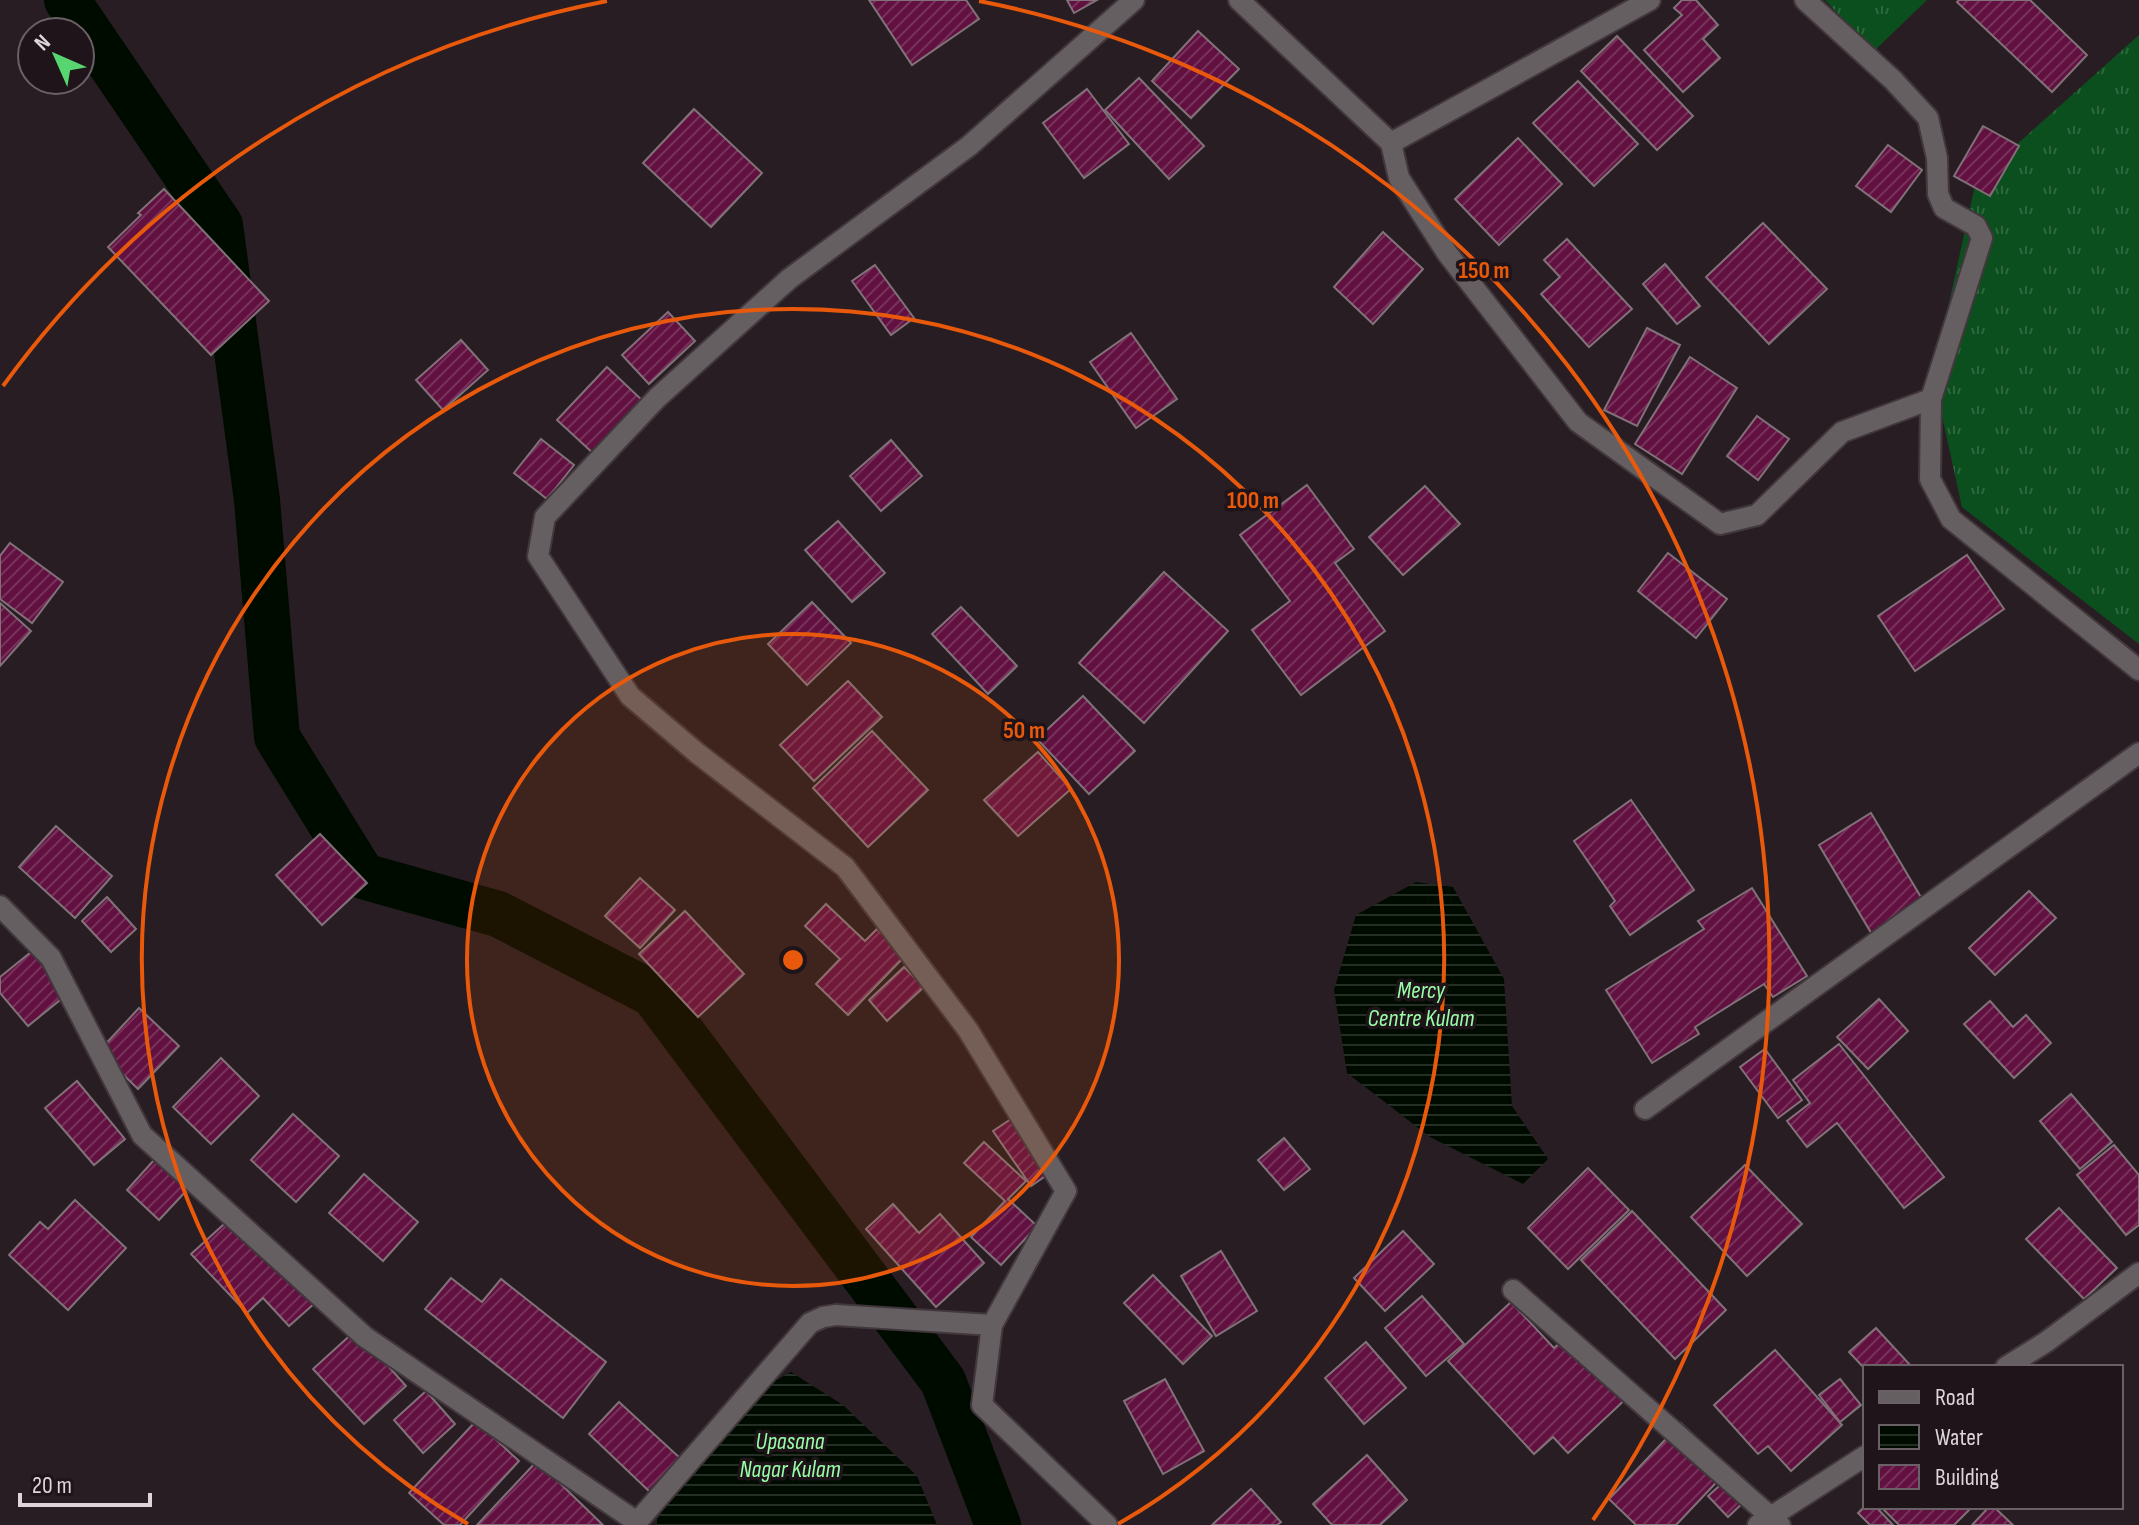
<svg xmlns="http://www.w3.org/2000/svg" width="2139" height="1525" font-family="'Sofia Sans Condensed',sans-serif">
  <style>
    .grass { fill: url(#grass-tufts) }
    .water { fill: url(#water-rules) }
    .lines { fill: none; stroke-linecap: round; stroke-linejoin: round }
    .canal { stroke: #000b00; stroke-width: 46 }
    .building { fill: url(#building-hatch); stroke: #807278; stroke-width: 2 }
    .street-casing { stroke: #41373c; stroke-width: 24 }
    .street { stroke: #655f61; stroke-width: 20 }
    .ring { fill: none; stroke: #e8590c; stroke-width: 4 }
    .labels { text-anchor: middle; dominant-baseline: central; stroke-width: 7; stroke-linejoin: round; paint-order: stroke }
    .water-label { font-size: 24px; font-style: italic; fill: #98fea7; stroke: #1e1419 }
    .centre { fill: #e8590c; stroke: #1e1419; stroke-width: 4 }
    .ring-label { font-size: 24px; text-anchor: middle; font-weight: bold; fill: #e8590c; stroke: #1e1419; stroke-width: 7; stroke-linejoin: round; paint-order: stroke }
  </style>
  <defs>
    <pattern id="grass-tufts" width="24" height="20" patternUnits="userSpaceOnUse" patternTransform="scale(2)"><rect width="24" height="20" fill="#0c4f1e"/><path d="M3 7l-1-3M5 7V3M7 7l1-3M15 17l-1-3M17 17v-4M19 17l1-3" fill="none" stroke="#2f673e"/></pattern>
    <pattern id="water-rules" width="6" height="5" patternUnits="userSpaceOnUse" patternTransform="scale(2)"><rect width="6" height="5" fill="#000b00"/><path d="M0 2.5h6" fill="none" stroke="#252e25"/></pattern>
    <pattern id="building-hatch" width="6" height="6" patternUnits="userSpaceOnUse" patternTransform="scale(2)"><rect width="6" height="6" fill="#611040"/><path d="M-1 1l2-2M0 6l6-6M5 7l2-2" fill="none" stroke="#77325b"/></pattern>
  </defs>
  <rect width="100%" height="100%" fill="#281d22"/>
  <g class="grass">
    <polygon points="1825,0 1927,0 1874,51"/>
    <polygon points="2139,35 2139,644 1962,507 1933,375 1976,181"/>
  </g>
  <g class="water">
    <polygon points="1416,882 1453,887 1504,979 1512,1106 1548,1159 1523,1184 1430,1137 1347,1073 1334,990 1356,915"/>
    <polygon points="791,1372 843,1405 917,1476 937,1525 657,1525 657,1520 689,1461 753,1393"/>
  </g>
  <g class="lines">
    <polyline class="canal" points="67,0 220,225 257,500 277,737 363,876 498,914 653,994 943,1381 998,1525"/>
  </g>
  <g class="building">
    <polygon points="869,0 966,0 979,19 912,65"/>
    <polygon points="1067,0 1097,0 1074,13"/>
    <polygon points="1682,0 1696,0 1718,25 1703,39 1720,58 1683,92 1644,50 1682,15 1674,8"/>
    <polygon points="1959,0 2030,0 2087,55 2052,92 1957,2"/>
    <polygon points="1198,31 1239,69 1191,118 1152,81"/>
    <polygon points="1617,36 1693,116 1657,150 1581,71"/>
    <polygon points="1139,78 1204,146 1169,179 1105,110"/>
    <polygon points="1578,81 1638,144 1594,186 1533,123"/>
    <polygon points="1087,89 1129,144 1084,178 1043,123"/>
    <polygon points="694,109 762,173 711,227 643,163"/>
    <polygon points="1983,126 2019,146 1990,196 1954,176"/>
    <polygon points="1518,138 1562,184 1499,245 1455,199"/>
    <polygon points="1888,145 1922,170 1891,212 1856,186"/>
    <polygon points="164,189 269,301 211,355 108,247 141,215 138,213"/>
    <polygon points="1763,223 1827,289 1769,344 1706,277"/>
    <polygon points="1383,232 1423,269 1373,324 1334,287"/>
    <polygon points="1567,239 1632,309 1589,347 1541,294 1560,277 1544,260"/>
    <polygon points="1665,264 1700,306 1677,324 1643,284"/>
    <polygon points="875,265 914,318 891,335 852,281"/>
    <polygon points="668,312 695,341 649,384 622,355"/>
    <polygon points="1647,328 1680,345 1637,426 1604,410"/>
    <polygon points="1131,333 1177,399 1136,428 1090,362"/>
    <polygon points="461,340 488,370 443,410 416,380"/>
    <polygon points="1690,357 1737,388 1682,474 1635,444"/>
    <polygon points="607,367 644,402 595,455 557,420"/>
    <polygon points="1757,416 1789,439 1758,480 1727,456"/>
    <polygon points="541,439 574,465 547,499 514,473"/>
    <polygon points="891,440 922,476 881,511 850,476"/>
    <polygon points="1307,485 1354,549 1335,563 1385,631 1301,695 1252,630 1290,601 1240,535"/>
    <polygon points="1425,486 1460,524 1403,575 1369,537"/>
    <polygon points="838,521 885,573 852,602 805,550"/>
    <polygon points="10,543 63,582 32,623 0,599 0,556"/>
    <polygon points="1668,553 1727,599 1696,638 1638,591"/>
    <polygon points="1967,555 2004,609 1915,671 1878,616"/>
    <polygon points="1164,572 1228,631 1144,723 1079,663"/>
    <polygon points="812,602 851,643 807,685 768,644"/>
    <polygon points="0,603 31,631 0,666"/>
    <polygon points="961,607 1017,666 988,694 932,634"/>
    <polygon points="848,681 882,717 814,781 780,745"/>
    <polygon points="1083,696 1135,751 1089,794 1037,739"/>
    <polygon points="872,731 928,790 868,847 813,788"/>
    <polygon points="1038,752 1071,789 1018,836 984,800"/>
    <polygon points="1631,800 1694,890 1630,935 1610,906 1615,901 1574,841"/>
    <polygon points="1871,813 1925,904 1873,936 1819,845"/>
    <polygon points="56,826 112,876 75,918 19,867"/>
    <polygon points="320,834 367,883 322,925 276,875"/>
    <polygon points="640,878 675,910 640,948 605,916"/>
    <polygon points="1752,888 1807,976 1773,997 1764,984 1695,1027 1699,1034 1652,1063 1606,990 1704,929 1698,921"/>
    <polygon points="2029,891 2056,918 1995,975 1969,948"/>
    <polygon points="107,897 136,929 111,952 82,921"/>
    <polygon points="826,904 865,941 877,929 905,956 848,1015 816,984 840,959 805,926"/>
    <polygon points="685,911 744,974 698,1017 639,954"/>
    <polygon points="41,944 75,988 28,1026 0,993 0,977"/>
    <polygon points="904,967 924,987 887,1021 869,1000"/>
    <polygon points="1879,999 1908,1031 1868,1069 1837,1037"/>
    <polygon points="1990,1001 2013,1027 2026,1015 2051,1043 2014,1078 1964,1024"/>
    <polygon points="139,1008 179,1046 138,1089 99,1051"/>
    <polygon points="1839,1044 1944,1177 1904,1208 1837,1123 1807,1147 1787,1121 1810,1103 1793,1080"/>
    <polygon points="1765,1049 1802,1100 1778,1118 1740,1067"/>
    <polygon points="221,1058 259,1096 211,1144 173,1107"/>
    <polygon points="77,1081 125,1139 94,1165 45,1108"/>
    <polygon points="2071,1094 2112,1142 2080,1169 2040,1121"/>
    <polygon points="1023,1111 1060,1166 1031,1186 993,1131"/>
    <polygon points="293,1114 339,1156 296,1202 251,1160"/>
    <polygon points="1284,1138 1310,1169 1284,1190 1258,1160"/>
    <polygon points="984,1142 1026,1181 1008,1199 1037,1226 1001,1265 971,1237 1005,1201 964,1163"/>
    <polygon points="2114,1145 2139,1175 2139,1225 2126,1235 2077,1175"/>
    <polygon points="154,1160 187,1190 159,1220 127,1190"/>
    <polygon points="1745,1165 1802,1224 1747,1276 1691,1217"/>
    <polygon points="1588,1168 1629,1210 1568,1269 1528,1228"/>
    <polygon points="364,1174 418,1222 383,1261 329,1213"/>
    <polygon points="75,1200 126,1248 68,1310 9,1255 40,1222 48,1229"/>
    <polygon points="893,1204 919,1233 940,1214 984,1263 936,1307 866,1229"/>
    <polygon points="2059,1208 2117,1268 2084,1299 2026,1239"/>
    <polygon points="1632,1211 1726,1310 1675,1359 1581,1260"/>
    <polygon points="234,1215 315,1303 289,1326 263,1298 247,1313 191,1254"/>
    <polygon points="1403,1231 1434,1264 1385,1311 1354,1278"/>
    <polygon points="1221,1251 1257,1311 1216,1336 1181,1276"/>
    <polygon points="1153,1275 1212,1336 1183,1364 1124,1303"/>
    <polygon points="451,1278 482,1302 501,1279 606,1362 563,1418 425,1309"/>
    <polygon points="1422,1296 1464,1344 1426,1376 1385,1328"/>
    <polygon points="1511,1302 1554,1348 1569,1334 1628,1397 1568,1453 1553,1437 1534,1454 1448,1361"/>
    <polygon points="1876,1328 1912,1367 1865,1369 1849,1352"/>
    <polygon points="356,1330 406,1386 364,1424 313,1369"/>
    <polygon points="1366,1342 1406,1388 1364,1424 1325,1378"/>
    <polygon points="1775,1350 1842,1425 1791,1471 1768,1446 1758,1454 1714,1405"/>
    <polygon points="1165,1379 1204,1451 1163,1474 1124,1401"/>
    <polygon points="1840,1379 1861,1405 1840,1422 1819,1395"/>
    <polygon points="426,1391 455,1424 423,1453 394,1420"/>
    <polygon points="619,1402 680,1458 650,1492 589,1434"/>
    <polygon points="476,1421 519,1461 460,1525 444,1525 409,1493"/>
    <polygon points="1681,1423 1729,1469 1676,1525 1636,1525 1609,1499"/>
    <polygon points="1367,1455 1407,1500 1380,1525 1332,1525 1313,1504"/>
    <polygon points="537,1461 603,1525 477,1525"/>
    <polygon points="1727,1479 1746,1500 1728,1517 1708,1496"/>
    <polygon points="1251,1489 1281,1522 1277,1525 1212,1525"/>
    <polygon points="1865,1506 1876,1507 1893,1525 1870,1525 1858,1513"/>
    <polygon points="1881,1507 1972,1507 1954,1525 1899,1525"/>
    <polygon points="1989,1507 1994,1507 2013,1525 1972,1525"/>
  </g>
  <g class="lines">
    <g class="street-casing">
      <g id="street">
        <polyline points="1239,0 1391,143"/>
        <polyline points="1650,0 1391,143 1399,178 1447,253 1578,422 1720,524 1757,515 1842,432 1931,399"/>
        <polyline points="1805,0 1893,80 1928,118 1937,158 1938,194 1944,208 1976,226 1982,238 1931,399 1930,479 1951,519 2139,670"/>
        <polyline points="0,906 51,958 142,1135 365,1337 637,1522 810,1323 823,1317 836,1315 992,1325"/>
        <polyline points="1645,1109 2139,753"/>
        <polyline points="1513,1290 1780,1525"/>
        <polyline points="2006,1367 2046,1342 2139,1273"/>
        <polyline points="1107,1525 982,1405 992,1325 1066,1191 968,1030 845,867 697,753 630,696 538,556 545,517 657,398 789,279 969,146 1134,0"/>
        <polyline points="1758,1525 1865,1456"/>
      </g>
    </g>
    <use href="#street" class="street"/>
  </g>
  <circle cx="793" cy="960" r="326" fill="#e8590c" fill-opacity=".12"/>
  <g class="ring">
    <circle cx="793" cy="960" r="326"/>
    <path d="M468 1524A651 651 0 1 1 1118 1524"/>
    <path d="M3 386A977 977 0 0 1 607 1M979 1A977 977 0 0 1 1593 1520"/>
  </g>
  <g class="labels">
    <g class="water-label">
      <text x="1421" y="990">Mercy<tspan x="1421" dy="28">Centre Kulam</tspan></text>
      <text x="790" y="1441">Upasana<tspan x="790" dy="28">Nagar Kulam</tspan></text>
    </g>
  </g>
  <circle cx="793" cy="960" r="12" class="centre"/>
  <g class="ring-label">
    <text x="1484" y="278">150 m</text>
    <text x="1253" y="508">100 m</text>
    <text x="1024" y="738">50 m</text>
  </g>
  <rect x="1863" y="1365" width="260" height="144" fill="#1e1419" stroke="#6a6166" stroke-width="2"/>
  <rect x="1879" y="1391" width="40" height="12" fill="#655f61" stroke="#6a6166" stroke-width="2"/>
  <text x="1935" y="1405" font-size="24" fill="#ddd5d9">Road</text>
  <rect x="1879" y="1425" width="40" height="24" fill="url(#water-rules)" stroke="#6a6166" stroke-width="2"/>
  <text x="1935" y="1445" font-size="24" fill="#ddd5d9">Water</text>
  <rect x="1879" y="1465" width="40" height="24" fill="url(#building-hatch)" stroke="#6a6166" stroke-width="2"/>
  <text x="1935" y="1485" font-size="24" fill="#ddd5d9">Building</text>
  <g transform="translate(56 56) rotate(315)"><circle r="38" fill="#1e1419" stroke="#6a6166" stroke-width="2"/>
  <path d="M0-6L14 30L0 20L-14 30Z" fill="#57d570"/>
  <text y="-12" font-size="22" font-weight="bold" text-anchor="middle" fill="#ddd5d9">N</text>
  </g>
  <path d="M20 1493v12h130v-12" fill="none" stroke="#ddd5d9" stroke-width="4"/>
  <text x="32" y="1493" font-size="24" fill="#ddd5d9" stroke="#1e1419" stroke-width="6" paint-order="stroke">20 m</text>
</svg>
